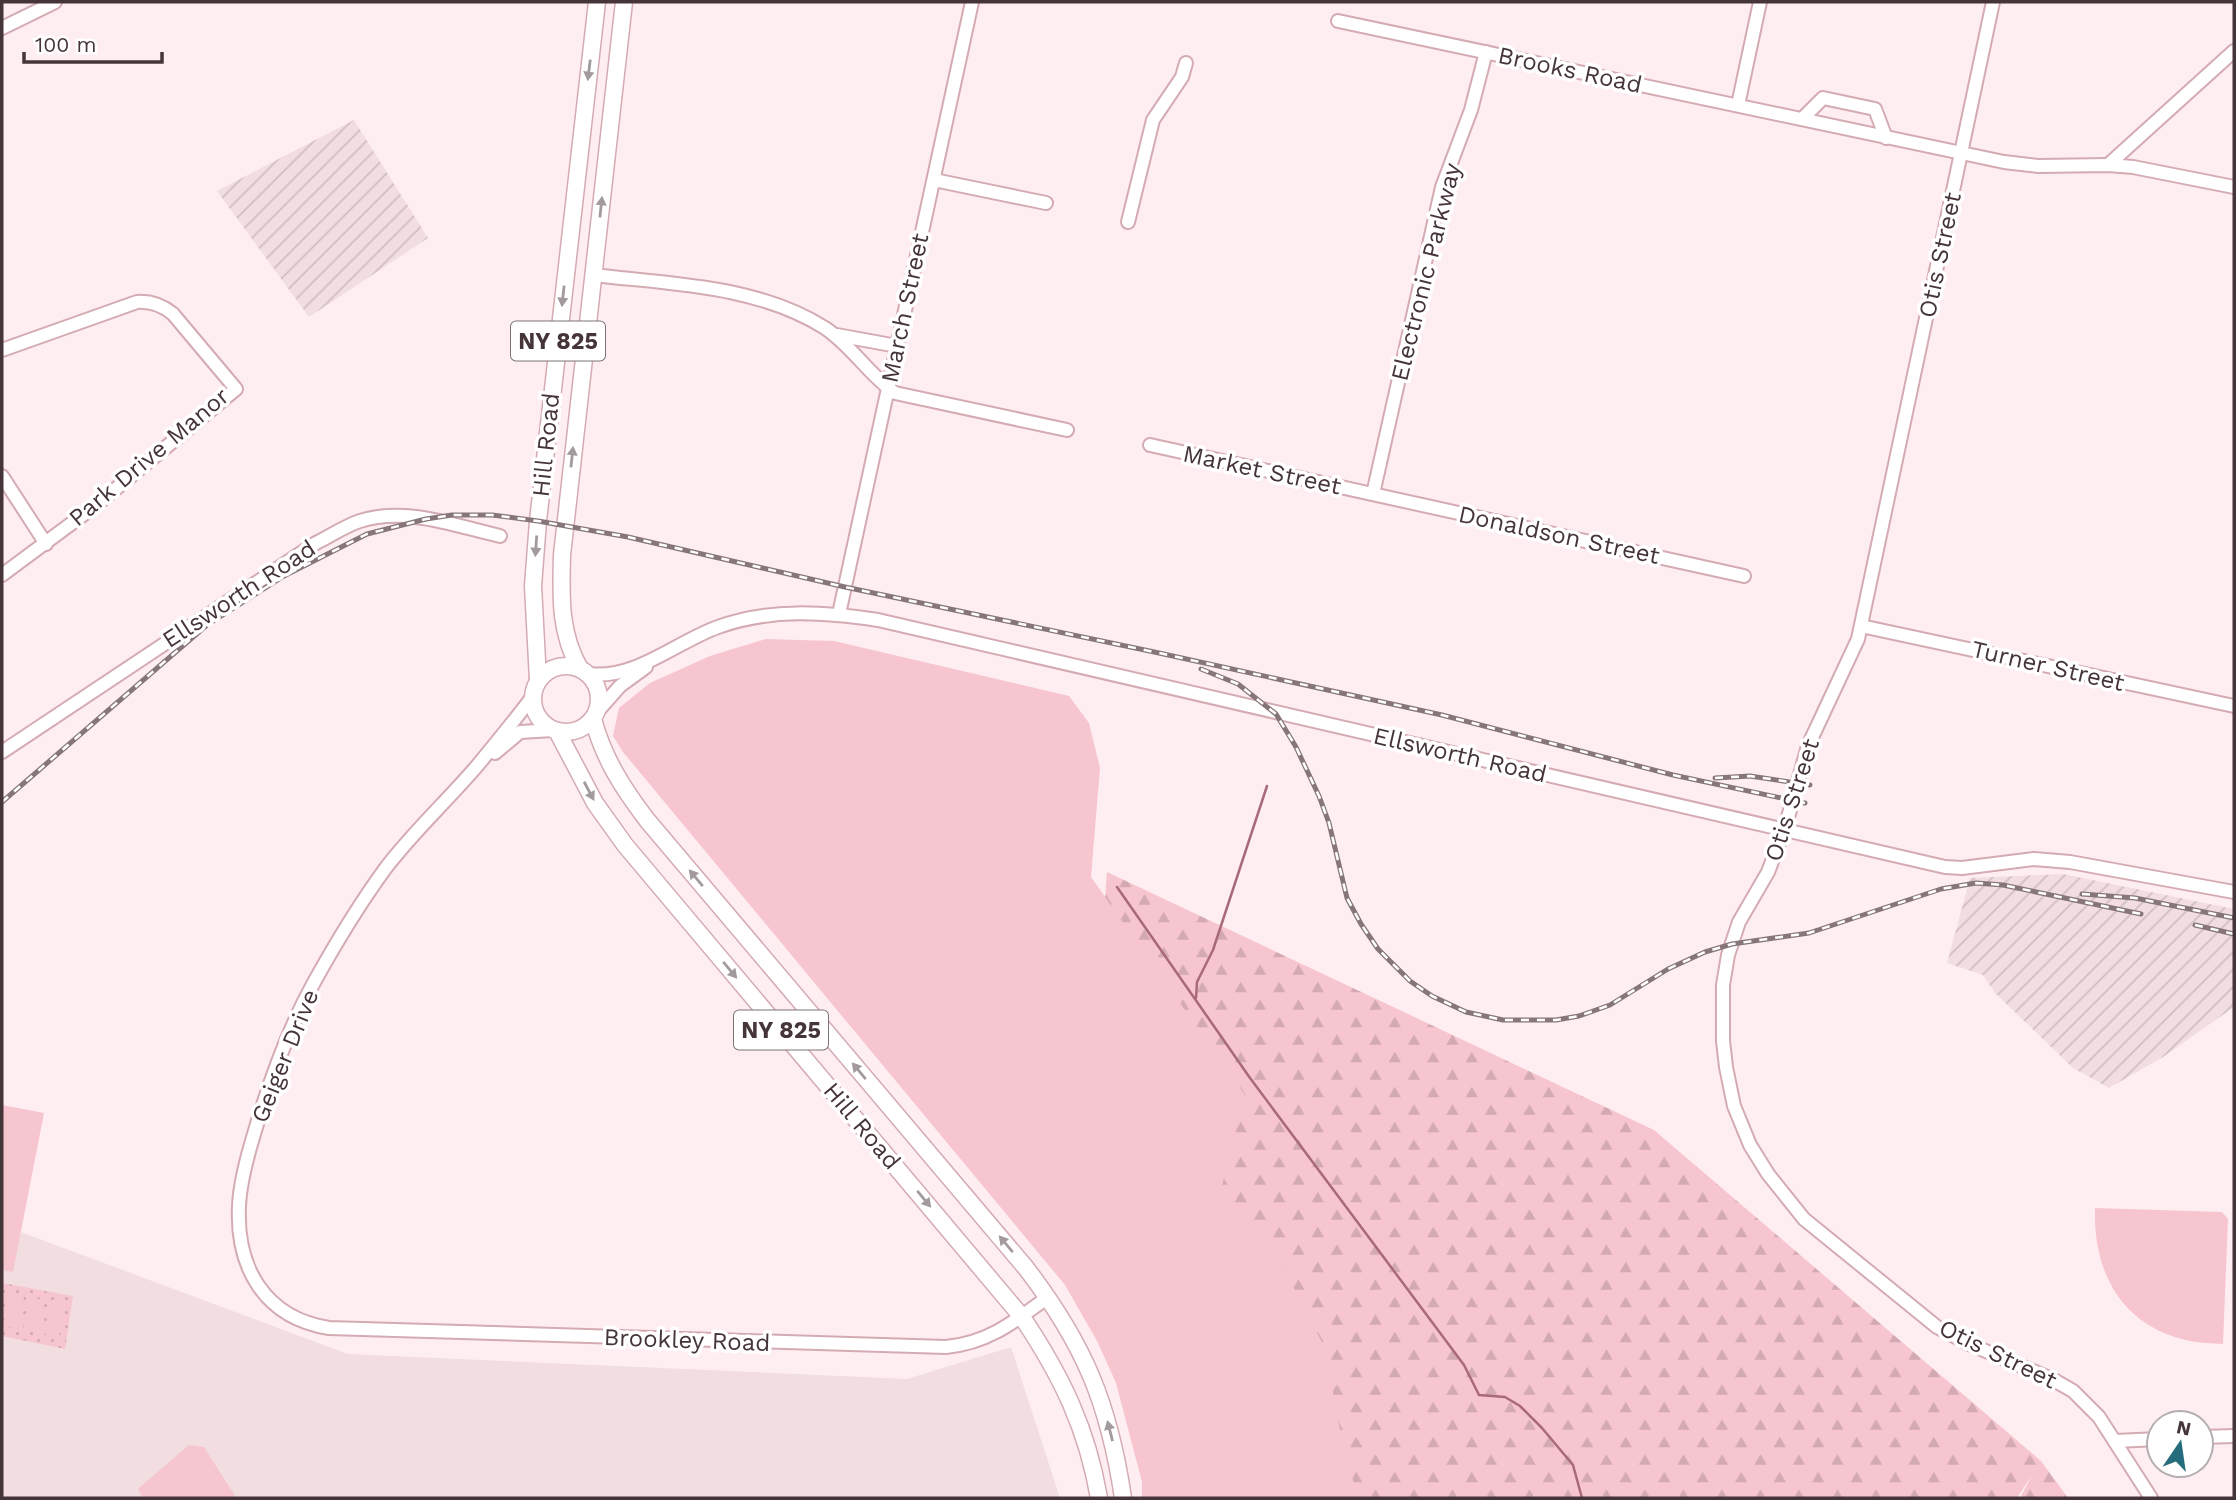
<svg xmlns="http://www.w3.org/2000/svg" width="2236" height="1500" font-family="'Work Sans',sans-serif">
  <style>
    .built { fill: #f2dde1 }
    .industrial { fill: url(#industrial-furrows) }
    .green { fill: url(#green-dots) }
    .forest { fill: url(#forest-firs) }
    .pitch { fill: #f6c5cf }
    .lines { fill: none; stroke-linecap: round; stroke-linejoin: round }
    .stream { stroke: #a86a78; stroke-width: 2.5 }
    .minor-casing { stroke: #d4abb3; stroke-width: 16 }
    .major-casing { stroke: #d4abb3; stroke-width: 19 }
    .minor { stroke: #fff; stroke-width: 12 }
    .major { stroke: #fff; stroke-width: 16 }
    .rail-casing { stroke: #867679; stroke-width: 5 }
    .rail { stroke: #fff; stroke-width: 2.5; stroke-dasharray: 8; stroke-linecap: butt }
    .oneway { fill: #a29a9c }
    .labels { text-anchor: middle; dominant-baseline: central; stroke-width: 7; stroke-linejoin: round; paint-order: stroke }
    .shield { fill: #fff; stroke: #7d7274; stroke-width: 2 }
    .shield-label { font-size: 23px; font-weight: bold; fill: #453538 }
    .street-label { font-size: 24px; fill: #453538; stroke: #fff }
  </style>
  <defs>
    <pattern id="industrial-furrows" width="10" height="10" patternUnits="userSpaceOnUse" patternTransform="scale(1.75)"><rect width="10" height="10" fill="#f2dde1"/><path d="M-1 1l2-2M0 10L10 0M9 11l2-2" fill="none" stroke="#d1bec2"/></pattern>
    <pattern id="green-dots" width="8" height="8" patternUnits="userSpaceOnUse" patternTransform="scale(1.75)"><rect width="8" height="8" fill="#f6c5cf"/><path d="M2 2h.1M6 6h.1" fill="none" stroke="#d4aab2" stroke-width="1.8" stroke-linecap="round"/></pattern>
    <pattern id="forest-firs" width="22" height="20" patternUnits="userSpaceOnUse" patternTransform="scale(1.75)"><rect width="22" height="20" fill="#f6c5cf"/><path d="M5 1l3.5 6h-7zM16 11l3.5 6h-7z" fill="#d4aab2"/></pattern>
  </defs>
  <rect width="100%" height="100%" fill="#ffeef1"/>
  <polygon class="built" points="2,1225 348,1354 907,1379 1011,1347 1060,1498 2,1498"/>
  <g class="industrial">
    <polygon points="354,120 428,238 309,317 217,191"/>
    <polygon points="2063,874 2234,909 2234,1007 2163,1057 2109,1088 2073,1068 1995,993 1983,975 1947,963 1970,878"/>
  </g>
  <polygon class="green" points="2,1283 73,1296 65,1349 2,1336"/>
  <polygon class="forest" points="1107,872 1654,1130 2041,1461 2068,1498 2020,1498 2032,1475 2017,1498 1199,1498 1083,1190"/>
  <g class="pitch">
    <polygon points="766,639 834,641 1069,696 1089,723 1100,768 1091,877 1248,1099 1231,1144 1222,1187 1275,1252 1324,1346 1342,1441 1358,1498 1142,1498 1142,1482 1116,1383 1097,1341 1065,1285 623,752 613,736 619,708 650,683 710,656"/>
    <polygon points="2,1105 44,1113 13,1272 2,1270"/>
    <path d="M2095 1208 2222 1212 2228 1219 2223 1344C2212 1343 2200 1343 2190 1341 2122 1327 2093 1273 2095 1208Z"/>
    <polygon points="9,1293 24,1296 18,1329 3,1326"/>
    <polygon points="30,1297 44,1300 39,1332 23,1330"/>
    <polygon points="50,1301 65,1304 59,1337 44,1334"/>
    <polygon points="189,1445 204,1447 235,1496 233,1498 143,1498 138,1489"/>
  </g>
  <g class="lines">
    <g class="stream">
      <polyline points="1117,887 1250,1078 1464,1365 1479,1395 1505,1397 1520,1406 1542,1428 1573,1465 1582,1498"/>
      <polyline points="1196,998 1197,982 1213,950 1267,786"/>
    </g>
    <g class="minor-casing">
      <g id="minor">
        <polyline points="1993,2 1858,639 1808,746 1785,828 1768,872 1739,922 1728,955 1723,985 1723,1041 1726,1067 1734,1106 1750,1145 1768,1174 1804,1219 1937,1327 1969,1344 2052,1379 2073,1391 2099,1417 2151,1498"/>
        <polyline points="1338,21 2004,162 2038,166 2108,165 2133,167 2234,187"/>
        <polyline points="2,28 55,2"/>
        <polyline points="1738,105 1760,2"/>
        <polyline points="1802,119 1823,98 1875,109 1886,138"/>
        <polyline points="2108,165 2234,51"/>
        <polyline points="934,180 1046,203"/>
        <polyline points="1128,222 1153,120 1182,77 1186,63"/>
        <path d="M593 275C670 284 757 285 825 328 852 346 869 375 895 393L1067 430"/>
        <polyline points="837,335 897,346"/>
        <path d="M2 350 137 302C151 301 162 305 173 314L236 389 95 506 2 575"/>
        <polyline points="1150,445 1744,576"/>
        <polyline points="2,476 46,544"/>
        <polyline points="1373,494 1442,187 1471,110 1486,52"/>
        <polyline points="839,614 972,2"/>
        <polyline points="1861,626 2234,706"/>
        <path d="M589 674C635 680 676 642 718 627 770 608 824 612 878 620L1945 867 1962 868 2034 859 2070 862 2234 892"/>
        <path d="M533 696C515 720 496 743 477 766 447 801 413 832 385 869 358 906 334 946 312 986 287 1032 269 1083 254 1134 247 1157 240 1182 239 1206 236 1268 265 1318 329 1328L946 1347C988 1343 1014 1322 1048 1297"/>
        <polyline points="597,712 620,686 646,667"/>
        <path d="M2 752 316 543C330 536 345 526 360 521 405 506 456 526 500 536"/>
        <polyline points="495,753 520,732 553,730"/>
        <polyline points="2201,1437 2234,1436"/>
        <polyline points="2115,1441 2159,1439"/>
      </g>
    </g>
    <g class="major-casing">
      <g id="major">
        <circle cx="566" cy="699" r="33"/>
        <path d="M580 669C559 632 561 596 562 555L624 2"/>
        <polyline points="538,680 533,586 538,521 597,2"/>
        <path d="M593 719C604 759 622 787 647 820L1026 1268C1084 1344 1109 1403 1123 1498"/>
        <path d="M557 731 595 803 625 845 1022 1317C1061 1375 1087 1428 1099 1498"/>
      </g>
    </g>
    <use href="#minor" class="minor"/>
    <use href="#major" class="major"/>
    <g class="rail-casing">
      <g id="rail">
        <polyline points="1201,669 1238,684 1276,714 1296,747 1319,796 1329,823 1347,898 1361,924 1378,949 1410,981 1432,996 1466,1012 1503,1020 1556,1020 1579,1016 1610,1005 1668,969 1705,952 1732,944 1809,933 1941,889 1976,883 2003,885 2141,914"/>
        <polyline points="1715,778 1750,776 1810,785"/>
        <polyline points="2,802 207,625 284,576 367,534 426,519 452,515 492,515 538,521 628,537 845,587 1159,653 1442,715 1673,775 1805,803"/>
        <polyline points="2082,894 2135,898 2234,918"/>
        <polyline points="2195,925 2234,934"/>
      </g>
    </g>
    <use href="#rail" class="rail"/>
  </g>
  <defs><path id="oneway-solid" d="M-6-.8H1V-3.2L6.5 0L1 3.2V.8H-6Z" transform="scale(1.75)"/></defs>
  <g class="oneway">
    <use href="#oneway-solid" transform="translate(589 70) rotate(97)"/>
    <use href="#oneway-solid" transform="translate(601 207) rotate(-84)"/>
    <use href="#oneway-solid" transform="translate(563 296) rotate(96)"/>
    <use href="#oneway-solid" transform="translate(572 457) rotate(-84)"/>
    <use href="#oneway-solid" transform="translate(536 546) rotate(94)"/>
    <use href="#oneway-solid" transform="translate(589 791) rotate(62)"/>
    <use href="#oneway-solid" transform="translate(696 878) rotate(-130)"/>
    <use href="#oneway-solid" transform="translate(730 970) rotate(50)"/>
    <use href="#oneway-solid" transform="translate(859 1071) rotate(-130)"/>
    <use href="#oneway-solid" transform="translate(924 1199) rotate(50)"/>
    <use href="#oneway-solid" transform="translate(1006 1244) rotate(-130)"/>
    <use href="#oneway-solid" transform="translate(1110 1431) rotate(-104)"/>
  </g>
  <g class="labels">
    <g class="shield">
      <rect x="511" y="321.5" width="94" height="39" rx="5"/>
      <rect x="734" y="1010.5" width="94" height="39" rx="5"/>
    </g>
    <g class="shield-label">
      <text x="558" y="341">NY 825</text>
      <text x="781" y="1030">NY 825</text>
    </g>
    <g class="street-label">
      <text transform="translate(1570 70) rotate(12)">Brooks Road</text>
      <text transform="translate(1940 255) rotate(-78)">Otis Street</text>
      <text transform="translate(1426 272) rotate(-76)">Electronic Parkway</text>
      <text transform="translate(905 308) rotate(-78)">March Street</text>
      <text transform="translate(546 445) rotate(-84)">Hill Road</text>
      <text transform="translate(149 457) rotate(-40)">Park Drive Manor</text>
      <text transform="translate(1262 470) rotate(12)">Market Street</text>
      <text transform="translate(1559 535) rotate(12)">Donaldson Street</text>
      <text transform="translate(239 594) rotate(-33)">Ellsworth Road</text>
      <text transform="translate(2048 666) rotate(13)">Turner Street</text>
      <text transform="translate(1460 755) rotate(13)">Ellsworth Road</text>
      <text transform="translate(1792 800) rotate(-72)">Otis Street</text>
      <text transform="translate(285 1056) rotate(-68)">Geiger Drive</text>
      <text transform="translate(862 1126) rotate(50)">Hill Road</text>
      <text transform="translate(687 1340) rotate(2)">Brookley Road</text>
      <text transform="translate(1998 1354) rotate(26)">Otis Street</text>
    </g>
  </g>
  <rect width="2236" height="1500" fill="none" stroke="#453538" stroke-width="7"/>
  <g transform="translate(2180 1444) rotate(13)"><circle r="33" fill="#ffffff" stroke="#b5aeaf" stroke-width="2"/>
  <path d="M0-5L12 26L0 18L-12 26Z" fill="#276c7c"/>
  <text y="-10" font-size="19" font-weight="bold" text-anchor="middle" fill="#453538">N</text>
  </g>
  <path d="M24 52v10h138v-10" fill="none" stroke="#453538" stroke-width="3.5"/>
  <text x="35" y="52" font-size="21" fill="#453538" stroke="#ffffff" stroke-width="5" paint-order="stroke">100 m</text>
</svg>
